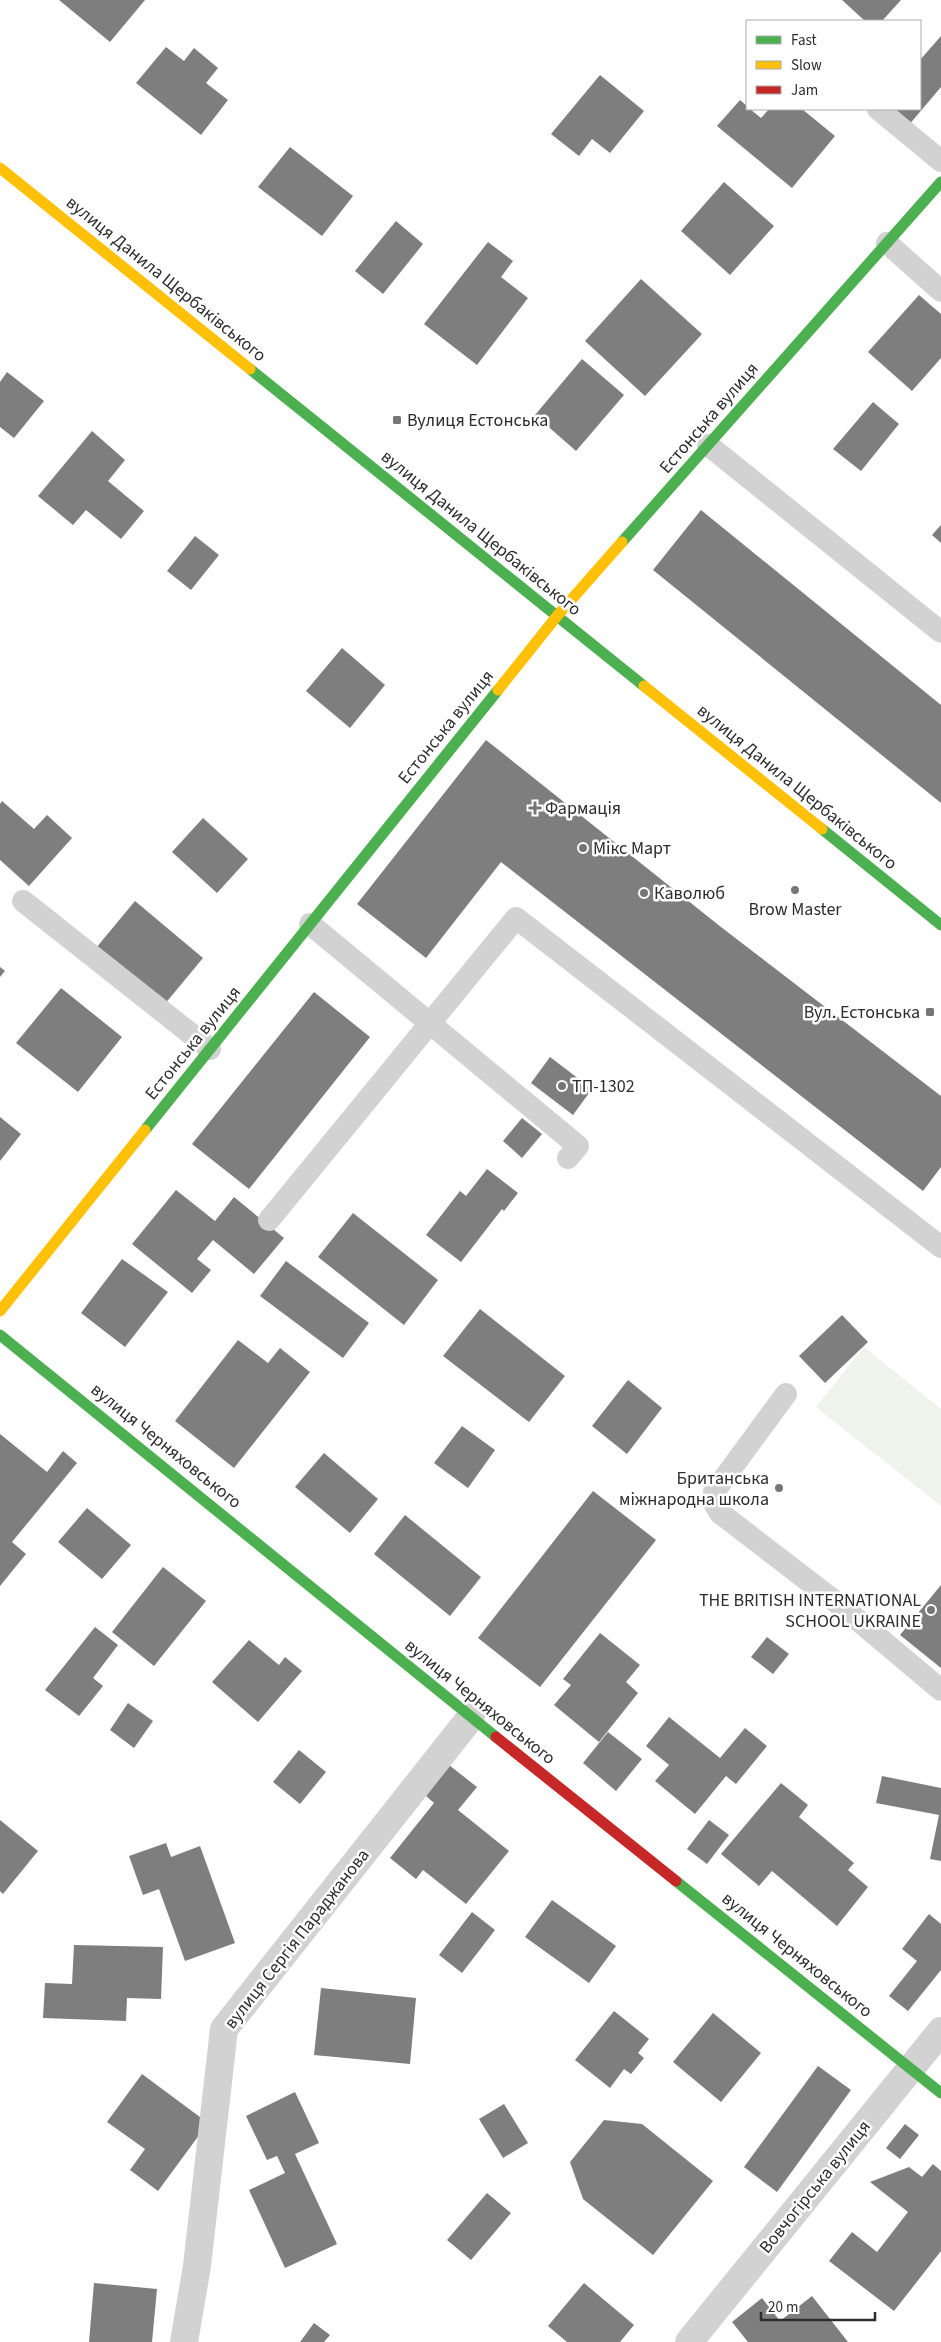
<svg xmlns="http://www.w3.org/2000/svg" width="941" height="2342" font-family="'Source Sans 3',sans-serif">
  <style>
    .green { fill: #eff3eb }
    .building { fill: #7e7e7e }
    .lines { fill: none; stroke-linecap: round; stroke-linejoin: round }
    .lane { stroke: #d2d2d2; stroke-width: 22 }
    .street { stroke: #d2d2d2; stroke-width: 28 }
    .fast { stroke: #4caf50; stroke-width: 11 }
    .slow { stroke: #ffc107; stroke-width: 11 }
    .jam { stroke: #c62828; stroke-width: 11 }
    .poi-dot { fill: #767676; stroke: #fff; stroke-width: 2 }
    .labels { text-anchor: middle; dominant-baseline: central; stroke-width: 5; stroke-linejoin: round; paint-order: stroke }
    .street-label { font-size: 18px; fill: #2d2d2d; stroke: #fff }
    .poi-label { font-size: 18px; fill: #2d2d2d; stroke: #fff; text-anchor: start }
  </style>
  <rect width="100%" height="100%" fill="#fff"/>
  <polygon class="green" points="864,1347 941,1409 941,1506 816,1407"/>
  <g class="building">
    <polygon points="59,0 145,0 110,42"/>
    <polygon points="842,0 901,0 882,21 865,21"/>
    <polygon points="941,36 941,87 908,126 888,109 920,109 920,60"/>
    <polygon points="166,47 184,61 194,48 218,68 206,83 228,100 201,135 136,83"/>
    <polygon points="600,75 644,111 610,153 592,139 579,156 551,134"/>
    <polygon points="740,100 747,106 747,109 750,109 761,118 769,109 802,109 835,136 792,188 717,126"/>
    <polygon points="290,147 353,196 322,236 258,187"/>
    <polygon points="724,182 774,226 730,275 681,231"/>
    <polygon points="396,221 423,244 383,294 355,271"/>
    <polygon points="488,242 513,261 501,277 528,298 477,365 424,324"/>
    <polygon points="641,279 702,334 645,396 585,341"/>
    <polygon points="919,295 941,314 941,358 912,391 868,352"/>
    <polygon points="582,359 624,395 576,451 535,415"/>
    <polygon points="7,372 44,401 14,438 0,427 0,382"/>
    <polygon points="873,402 899,424 861,471 833,449"/>
    <polygon points="92,431 125,460 108,481 144,511 121,539 86,510 73,525 38,496"/>
    <polygon points="701,510 941,705 941,803 653,570"/>
    <polygon points="941,525 941,543 932,535"/>
    <polygon points="195,536 219,555 191,590 167,571"/>
    <polygon points="342,648 385,685 350,728 306,691"/>
    <polygon points="486,740 721,927 941,1096 941,1167 923,1191 501,862 426,958 357,904"/>
    <polygon points="2,801 34,829 47,815 72,838 29,886 0,860 0,804"/>
    <polygon points="203,818 248,859 217,893 172,852"/>
    <polygon points="135,901 203,958 164,1005 96,948"/>
    <polygon points="0,967 5,971 0,977"/>
    <polygon points="61,988 122,1037 78,1092 16,1043"/>
    <polygon points="314,992 370,1037 249,1189 192,1144"/>
    <polygon points="550,1057 592,1089 573,1115 531,1083"/>
    <polygon points="0,1117 21,1134 0,1161"/>
    <polygon points="522,1118 542,1134 522,1158 503,1141"/>
    <polygon points="487,1169 518,1193 504,1211 502,1209 461,1262 426,1235 460,1191 466,1196"/>
    <polygon points="176,1190 215,1221 234,1197 284,1238 254,1274 213,1240 197,1259 211,1270 192,1293 132,1244"/>
    <polygon points="353,1213 438,1280 404,1325 318,1257"/>
    <polygon points="122,1259 168,1292 125,1347 81,1313"/>
    <polygon points="286,1261 369,1323 343,1358 260,1296"/>
    <polygon points="480,1309 565,1376 529,1422 443,1356"/>
    <polygon points="842,1315 868,1342 825,1383 799,1356"/>
    <polygon points="238,1340 268,1363 280,1348 310,1372 234,1468 175,1421"/>
    <polygon points="628,1380 662,1408 627,1454 592,1426"/>
    <polygon points="462,1426 495,1450 468,1488 434,1463"/>
    <polygon points="0,1434 47,1472 63,1451 77,1463 12,1542 26,1554 0,1586"/>
    <polygon points="324,1453 378,1499 350,1533 295,1487"/>
    <polygon points="593,1491 656,1540 540,1687 478,1638"/>
    <polygon points="87,1508 131,1545 102,1579 58,1542"/>
    <polygon points="405,1515 481,1577 450,1616 374,1554"/>
    <polygon points="163,1567 206,1601 154,1666 112,1632"/>
    <polygon points="941,1585 941,1668 900,1635"/>
    <polygon points="95,1627 118,1645 93,1678 103,1686 79,1716 45,1690"/>
    <polygon points="600,1633 640,1665 626,1682 638,1693 599,1742 554,1705 571,1685 563,1679"/>
    <polygon points="767,1637 789,1654 773,1674 751,1657"/>
    <polygon points="249,1640 279,1665 285,1657 302,1671 258,1722 212,1682"/>
    <polygon points="128,1703 153,1721 134,1748 110,1730"/>
    <polygon points="669,1717 720,1758 745,1728 767,1746 736,1784 726,1776 695,1814 655,1781 669,1765 646,1746"/>
    <polygon points="608,1732 642,1759 616,1791 583,1763"/>
    <polygon points="299,1750 326,1772 300,1804 273,1782"/>
    <polygon points="449,1765 477,1787 458,1810 509,1851 466,1904 423,1870 416,1879 390,1858 434,1803 425,1795"/>
    <polygon points="882,1776 941,1788 941,1861 930,1859 939,1815 876,1803"/>
    <polygon points="781,1783 808,1805 799,1817 854,1863 848,1870 868,1887 837,1926 772,1871 759,1886 721,1854"/>
    <polygon points="0,1820 38,1851 3,1894 0,1891"/>
    <polygon points="709,1820 729,1835 707,1864 687,1849"/>
    <polygon points="166,1843 171,1857 200,1846 235,1943 185,1961 159,1889 143,1895 129,1856"/>
    <polygon points="552,1900 616,1946 589,1983 525,1937"/>
    <polygon points="472,1912 495,1930 462,1973 439,1955"/>
    <polygon points="929,1914 941,1924 941,1970 908,2011 889,1996 917,1961 902,1949"/>
    <polygon points="74,1945 163,1947 161,1999 127,1998 126,2021 43,2018 45,1983 72,1984"/>
    <polygon points="321,1988 416,1998 410,2064 314,2055"/>
    <polygon points="614,2011 649,2039 638,2053 644,2058 631,2074 624,2069 610,2088 575,2060"/>
    <polygon points="713,2013 761,2053 721,2102 673,2062"/>
    <polygon points="818,2066 851,2090 777,2192 744,2167"/>
    <polygon points="142,2074 208,2123 158,2191 130,2170 145,2149 107,2122"/>
    <polygon points="295,2092 319,2143 295,2154 337,2244 285,2268 249,2190 285,2173 277,2156 267,2160 246,2116"/>
    <polygon points="504,2104 528,2143 503,2158 479,2119"/>
    <polygon points="604,2120 642,2124 713,2181 653,2255 583,2199 570,2162"/>
    <polygon points="905,2124 919,2135 900,2159 886,2148"/>
    <polygon points="933,2164 941,2171 941,2251 894,2311 829,2261 852,2232 877,2252 908,2212 870,2182 909,2167 922,2177"/>
    <polygon points="487,2193 511,2213 471,2260 447,2240"/>
    <polygon points="94,2283 157,2289 152,2342 89,2342"/>
    <polygon points="584,2283 634,2325 620,2342 567,2342 548,2326"/>
    <polygon points="812,2296 848,2342 748,2342 732,2322 762,2298 780,2321"/>
    <polygon points="314,2323 330,2335 324,2342 300,2342"/>
  </g>
  <g class="lines">
    <g class="lane">
      <polyline points="878,109 941,161"/>
      <polyline points="887,243 941,291"/>
      <polyline points="708,445 941,632"/>
      <polyline points="23,901 210,1049"/>
      <polyline points="310,924 578,1146 568,1158"/>
      <polyline points="269,1220 516,918 941,1247"/>
      <polyline points="786,1394 714,1492 714,1503 720,1513 841,1606 941,1690"/>
    </g>
    <g class="street">
      <polyline points="184,2342 197,2266 224,2029 471,1717"/>
      <polyline points="689,2342 941,2031"/>
    </g>
    <g class="fast">
      <polyline points="250,369 644,686"/>
      <polyline points="622,542 941,182"/>
      <polyline points="822,829 941,925"/>
      <polyline points="145,1130 498,690"/>
      <polyline points="0,1335 496,1737"/>
      <polyline points="676,1881 941,2093"/>
    </g>
    <g class="slow">
      <polyline points="0,168 250,369"/>
      <polyline points="644,686 822,829"/>
      <polyline points="498,690 557,616 622,542"/>
      <polyline points="0,1311 145,1130"/>
    </g>
    <polyline class="jam" points="496,1737 676,1881"/>
  </g>
  <g class="poi-dot">
    <rect x="392" y="415" width="10" height="10" rx="2.5"/>
    <path d="M532.5 800.5h5v5h5v5h-5v5h-5v-5h-5v-5h5z"/>
    <circle cx="583" cy="848" r="5"/>
    <circle cx="795" cy="890" r="5"/>
    <circle cx="644" cy="893" r="5"/>
    <rect x="925" y="1007" width="10" height="10" rx="2.5"/>
    <circle cx="562" cy="1086" r="5"/>
    <circle cx="779" cy="1488" r="5"/>
    <circle cx="931" cy="1610" r="5"/>
  </g>
  <g class="labels">
    <g class="street-label">
      <text transform="translate(166 279) rotate(39)">вулиця Данила Щербаківського</text>
      <text transform="translate(709 418) rotate(-49)">Естонська вулиця</text>
      <text transform="translate(481 533) rotate(39)">вулиця Данила Щербаківського</text>
      <text transform="translate(446 727) rotate(-51)">Естонська вулиця</text>
      <text transform="translate(797 787) rotate(39)">вулиця Данила Щербаківського</text>
      <text transform="translate(193 1043) rotate(-51)">Естонська вулиця</text>
      <text transform="translate(166 1446) rotate(39)">вулиця Черняховського</text>
      <text transform="translate(480 1702) rotate(39)">вулиця Черняховського</text>
      <text transform="translate(297 1939) rotate(-52)">вулиця Сергія Параджанова</text>
      <text transform="translate(797 1955) rotate(39)">вулиця Черняховського</text>
      <text transform="translate(815 2187) rotate(-51)">Вовчогірська вулиця</text>
    </g>
    <g class="poi-label">
      <text x="407" y="420">Вулиця Естонська</text>
      <text x="545" y="808">Фармація</text>
      <text x="593" y="848">Мікс Март</text>
      <text x="654" y="893">Каволюб</text>
      <text x="795" y="909" text-anchor="middle">Brow Master</text>
      <text x="920" y="1012" text-anchor="end">Вул. Естонська</text>
      <text x="572" y="1086">ТП-1302</text>
      <text x="769" y="1478" text-anchor="end">Британська<tspan x="769" dy="21">міжнародна школа</tspan></text>
      <text x="921" y="1600" text-anchor="end">THE BRITISH INTERNATIONAL<tspan x="921" dy="21">SCHOOL UKRAINE</tspan></text>
    </g>
  </g>
  <rect x="746" y="20" width="175" height="90" fill="#ffffff" stroke="#ababab"/>
  <rect x="756" y="36" width="25" height="8" fill="#4caf50" stroke="#ababab"/>
  <text x="791" y="45" font-size="15" fill="#2d2d2d">Fast</text>
  <rect x="756" y="61" width="25" height="8" fill="#ffc107" stroke="#ababab"/>
  <text x="791" y="70" font-size="15" fill="#2d2d2d">Slow</text>
  <rect x="756" y="86" width="25" height="8" fill="#c62828" stroke="#ababab"/>
  <text x="791" y="95" font-size="15" fill="#2d2d2d">Jam</text>
  <path d="M761 2312v8h114v-8" fill="none" stroke="#2d2d2d" stroke-width="2.5"/>
  <text x="768" y="2312" font-size="15" fill="#2d2d2d" stroke="#ffffff" stroke-width="4" paint-order="stroke">20 m</text>
</svg>
